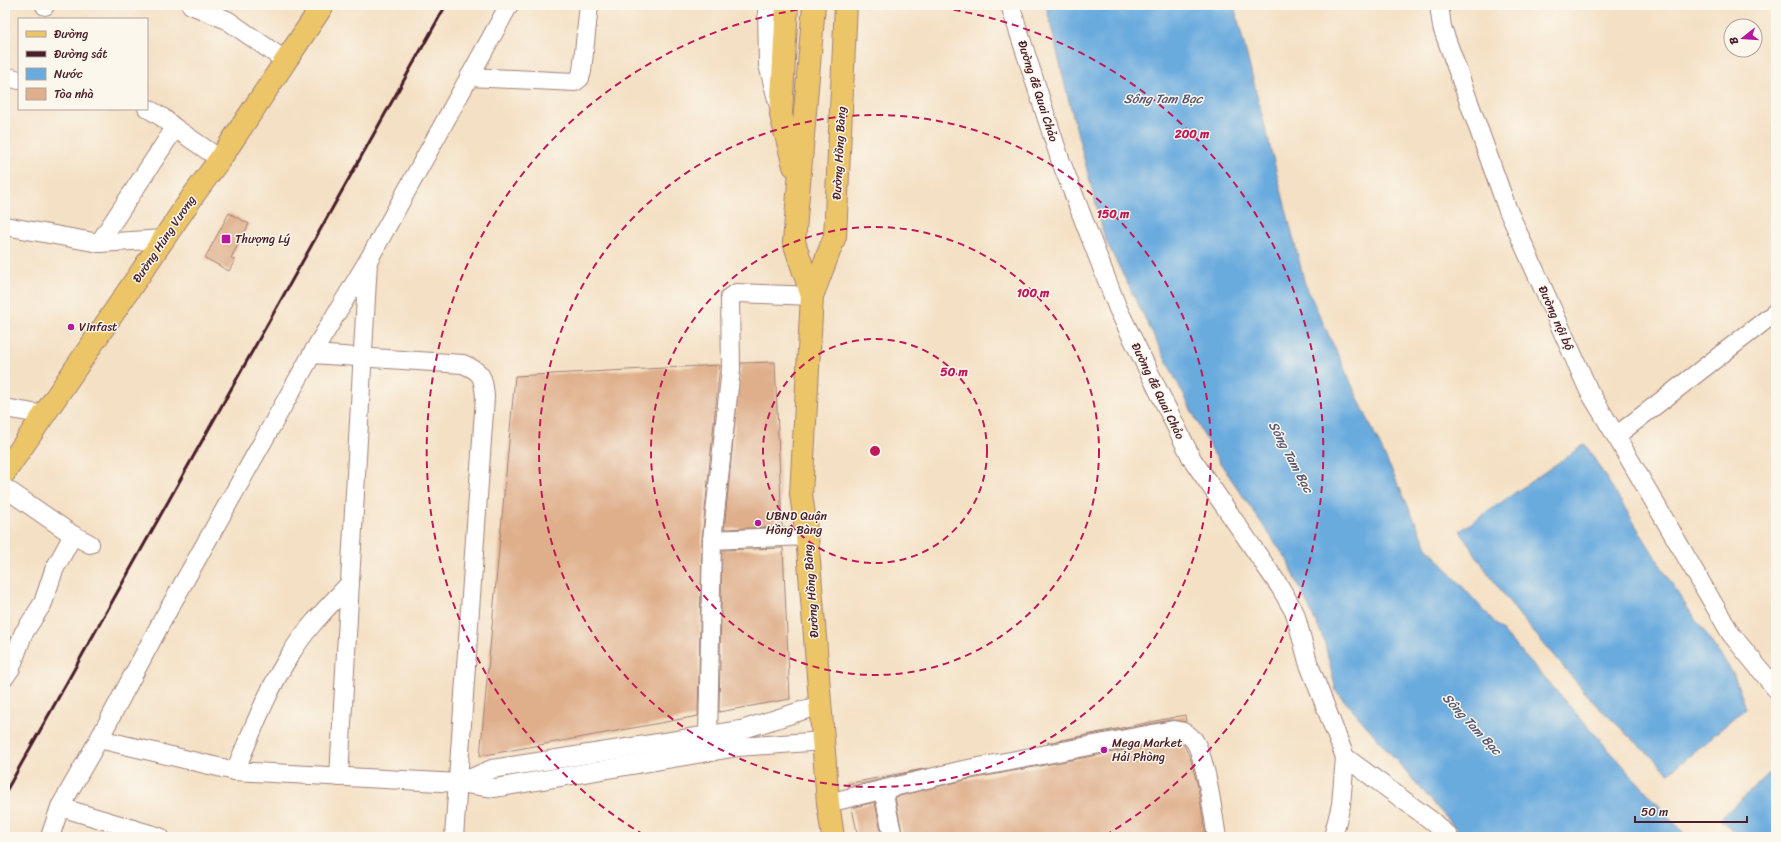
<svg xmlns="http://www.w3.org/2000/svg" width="1781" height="842" font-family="Sriracha,sans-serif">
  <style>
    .water { fill: #6aabde; stroke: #5a6584 }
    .building { fill: #dfaf8b }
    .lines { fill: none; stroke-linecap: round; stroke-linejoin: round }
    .minor-casing { stroke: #9f8078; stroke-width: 20 }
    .major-casing { stroke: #9f8078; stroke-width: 24 }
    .minor { stroke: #fff; stroke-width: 18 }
    .major { stroke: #edc569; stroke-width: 22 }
    .rail { stroke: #4a1f2b; stroke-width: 3 }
    .ring { fill: none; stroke: #c2185b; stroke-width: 2; stroke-dasharray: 7 5 }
    .poi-dot { fill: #b5179e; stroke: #fbf7ec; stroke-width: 1.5 }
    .labels { text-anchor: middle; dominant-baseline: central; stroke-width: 3; stroke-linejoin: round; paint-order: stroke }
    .street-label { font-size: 12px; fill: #4a1f2b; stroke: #fbf7ec }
    .poi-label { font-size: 12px; fill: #4a1f2b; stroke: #fbf7ec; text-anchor: start }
    .water-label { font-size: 13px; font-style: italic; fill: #575773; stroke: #fbf7ec }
    .centre { fill: #c2185b; stroke: #fbf7ec; stroke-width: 2 }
    .ring-label { font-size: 12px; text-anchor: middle; font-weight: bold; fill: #c2185b; stroke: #fbf7ec; stroke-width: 3; stroke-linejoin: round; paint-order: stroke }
  </style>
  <rect width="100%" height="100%" fill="#fbf7ec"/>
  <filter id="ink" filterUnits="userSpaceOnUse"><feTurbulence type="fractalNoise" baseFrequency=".025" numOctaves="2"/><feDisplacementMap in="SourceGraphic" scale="8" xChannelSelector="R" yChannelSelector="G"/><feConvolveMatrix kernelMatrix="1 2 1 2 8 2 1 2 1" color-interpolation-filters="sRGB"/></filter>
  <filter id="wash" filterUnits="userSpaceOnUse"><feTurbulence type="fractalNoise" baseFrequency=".012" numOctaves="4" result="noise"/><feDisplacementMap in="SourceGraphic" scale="16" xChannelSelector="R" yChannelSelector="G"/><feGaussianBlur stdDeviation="0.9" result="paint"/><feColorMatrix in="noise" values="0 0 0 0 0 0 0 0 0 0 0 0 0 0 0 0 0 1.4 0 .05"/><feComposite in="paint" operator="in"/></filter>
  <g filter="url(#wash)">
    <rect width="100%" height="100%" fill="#f4e0c4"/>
    <g class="water">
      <polygon points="1046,5 1234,5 1305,284 1427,547 1687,837 1463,837 1336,691 1324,640 1287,560 1212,451 1105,239 1067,93"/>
      <polygon points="1585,444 1682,600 1733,673 1746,708 1669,773 1594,703 1520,616 1488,573 1460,531"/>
      <polygon points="1776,767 1776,837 1740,837 1720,819"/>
    </g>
    <g id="blocks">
      <g class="building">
        <polygon points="229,213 249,224 231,258 235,260 229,271 205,258"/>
        <polygon points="775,362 782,527 724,529 741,363"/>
        <polygon points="720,365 702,539 698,716 480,756 515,376"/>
        <polygon points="783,548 790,699 719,712 722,550"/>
        <polygon points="1185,715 1186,722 1171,720 1047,743"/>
        <polygon points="1173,741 1184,745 1191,760 1198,787 1206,837 903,837 895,797 965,780"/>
        <polygon points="928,768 848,787 847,784"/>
        <polygon points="875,802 882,837 858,837 852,808"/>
      </g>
    </g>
  </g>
  <g filter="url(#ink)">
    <use href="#blocks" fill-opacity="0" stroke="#9f8078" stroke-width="1"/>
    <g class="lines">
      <g class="minor-casing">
        <g id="minor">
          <polyline points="191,5 227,20 286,61"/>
          <polyline points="767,5 768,65 778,103"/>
          <polyline points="1010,5 1060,159 1118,309 1192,459 1280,587 1295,613 1308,662 1345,757 1432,821 1449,837"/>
          <polyline points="1439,5 1442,27 1507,208 1589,391 1616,436 1776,312"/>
          <polyline points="45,6 45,5"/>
          <polyline points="5,76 19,80"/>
          <polyline points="469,77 575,82 580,78 582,71 589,5"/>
          <polyline points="147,108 162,117 175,128"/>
          <polyline points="5,226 99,243 175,128 220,159"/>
          <polyline points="99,243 164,239"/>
          <path d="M312 354 463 364C482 372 483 376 485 397L454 837"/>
          <polyline points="5,408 45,415"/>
          <polyline points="1616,436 1731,634 1776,689"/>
          <polyline points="5,488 73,535 90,544"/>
          <polyline points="712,540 807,536"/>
          <polyline points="5,677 11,668 23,634 43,603 54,570 73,535"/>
          <polyline points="99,739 235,771 459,783 495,788 738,747 823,741"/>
          <polyline points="712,752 708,736 712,540 731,369 730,297 737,293 812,296"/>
          <path d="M235 771C252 732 267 691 290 655 306 628 329 606 350 583"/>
          <polyline points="339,777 368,262"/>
          <polyline points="460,783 492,769 741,730 820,705"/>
          <polyline points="883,790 893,837"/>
          <path d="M828 803 963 770 1173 730C1181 731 1186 732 1192 738 1206 752 1213 816 1217 837"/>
          <polyline points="60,807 160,837"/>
          <polyline points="50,837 60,807 99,739 162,621 312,354 369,259 509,5"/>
          <polyline points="1333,837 1341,805 1345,757"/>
        </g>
      </g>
      <g class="major-casing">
        <g id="major">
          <polyline points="787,5 781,115 794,166"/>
          <polyline points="812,296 794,242 814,5"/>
          <polyline points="5,472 195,193 220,159 323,5"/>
          <polyline points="833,837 828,803 807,536 801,494 812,296 835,236 846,5"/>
        </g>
      </g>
      <use href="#minor" class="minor"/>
      <use href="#major" class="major"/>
      <polyline class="rail" points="5,793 446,5"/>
    </g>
  </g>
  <g class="ring">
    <circle cx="875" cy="451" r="112"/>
    <circle cx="875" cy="451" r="224"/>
    <circle cx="875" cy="451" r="336"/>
    <path d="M644 835A448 448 0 0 1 832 5M918 5A448 448 0 0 1 1106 835"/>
  </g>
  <g class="poi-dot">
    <rect x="221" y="234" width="10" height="10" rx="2"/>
    <circle cx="71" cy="327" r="4"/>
    <circle cx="758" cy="523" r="4"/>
    <circle cx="1104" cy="750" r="4"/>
  </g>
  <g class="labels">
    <g class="street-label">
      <text transform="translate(1038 91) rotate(72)">Đường đê Quai Chảo</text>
      <text transform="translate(839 153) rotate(-87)">Đường Hồng Bàng</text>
      <text transform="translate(164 239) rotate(-56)">Đường Hùng Vương</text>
      <text transform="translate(1556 318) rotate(66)">Đường nội bộ</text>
      <text transform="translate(1158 391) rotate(64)">Đường đê Quai Chảo</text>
      <text transform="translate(811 591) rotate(-94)">Đường Hồng Bàng</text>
    </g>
    <g class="poi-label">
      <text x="235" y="239">Thượng Lý</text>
      <text x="79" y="327">Vinfast</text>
      <text x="766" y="516">UBND Quận<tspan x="766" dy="14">Hồng Bàng</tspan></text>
      <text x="1112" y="743">Mega Market<tspan x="1112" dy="14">Hải Phòng</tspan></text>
    </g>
    <g class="water-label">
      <text x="1163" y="98">Sông Tam Bạc</text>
      <text transform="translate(1291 457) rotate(62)">Sông Tam Bạc</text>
      <text transform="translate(1472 724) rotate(47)">Sông Tam Bạc</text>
    </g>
  </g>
  <circle cx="875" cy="451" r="6" class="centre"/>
  <g class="ring-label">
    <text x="1192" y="138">200 m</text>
    <text x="1113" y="218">150 m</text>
    <text x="1033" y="297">100 m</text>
    <text x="954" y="376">50 m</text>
  </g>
  <rect width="1781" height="842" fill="none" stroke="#fbf7ec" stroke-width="20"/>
  <rect x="18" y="18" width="130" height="92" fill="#fbf7ec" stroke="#b4a19f"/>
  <rect x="26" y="31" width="20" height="6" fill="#edc569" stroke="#b4a19f"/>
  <text x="54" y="38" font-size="12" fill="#4a1f2b">Đường</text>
  <rect x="26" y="51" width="20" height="6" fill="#4a1f2b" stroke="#b4a19f"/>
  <text x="54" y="58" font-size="12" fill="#4a1f2b">Đường sắt</text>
  <rect x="26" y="68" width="20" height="12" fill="#6aabde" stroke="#b4a19f"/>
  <text x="54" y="78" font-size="12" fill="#4a1f2b">Nước</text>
  <rect x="26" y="88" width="20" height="12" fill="#dfaf8b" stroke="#b4a19f"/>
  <text x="54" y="98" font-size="12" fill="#4a1f2b">Tòa nhà</text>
  <g transform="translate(1743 38) rotate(253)"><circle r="19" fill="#fbf7ec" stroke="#b4a19f"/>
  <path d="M0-3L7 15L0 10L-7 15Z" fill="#b5179e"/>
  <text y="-6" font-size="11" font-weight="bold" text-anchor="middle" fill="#4a1f2b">B</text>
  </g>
  <path d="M1635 816v6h112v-6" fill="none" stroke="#4a1f2b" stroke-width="2"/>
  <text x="1641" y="816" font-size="12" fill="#4a1f2b" stroke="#fbf7ec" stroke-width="3" paint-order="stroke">50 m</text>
</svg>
